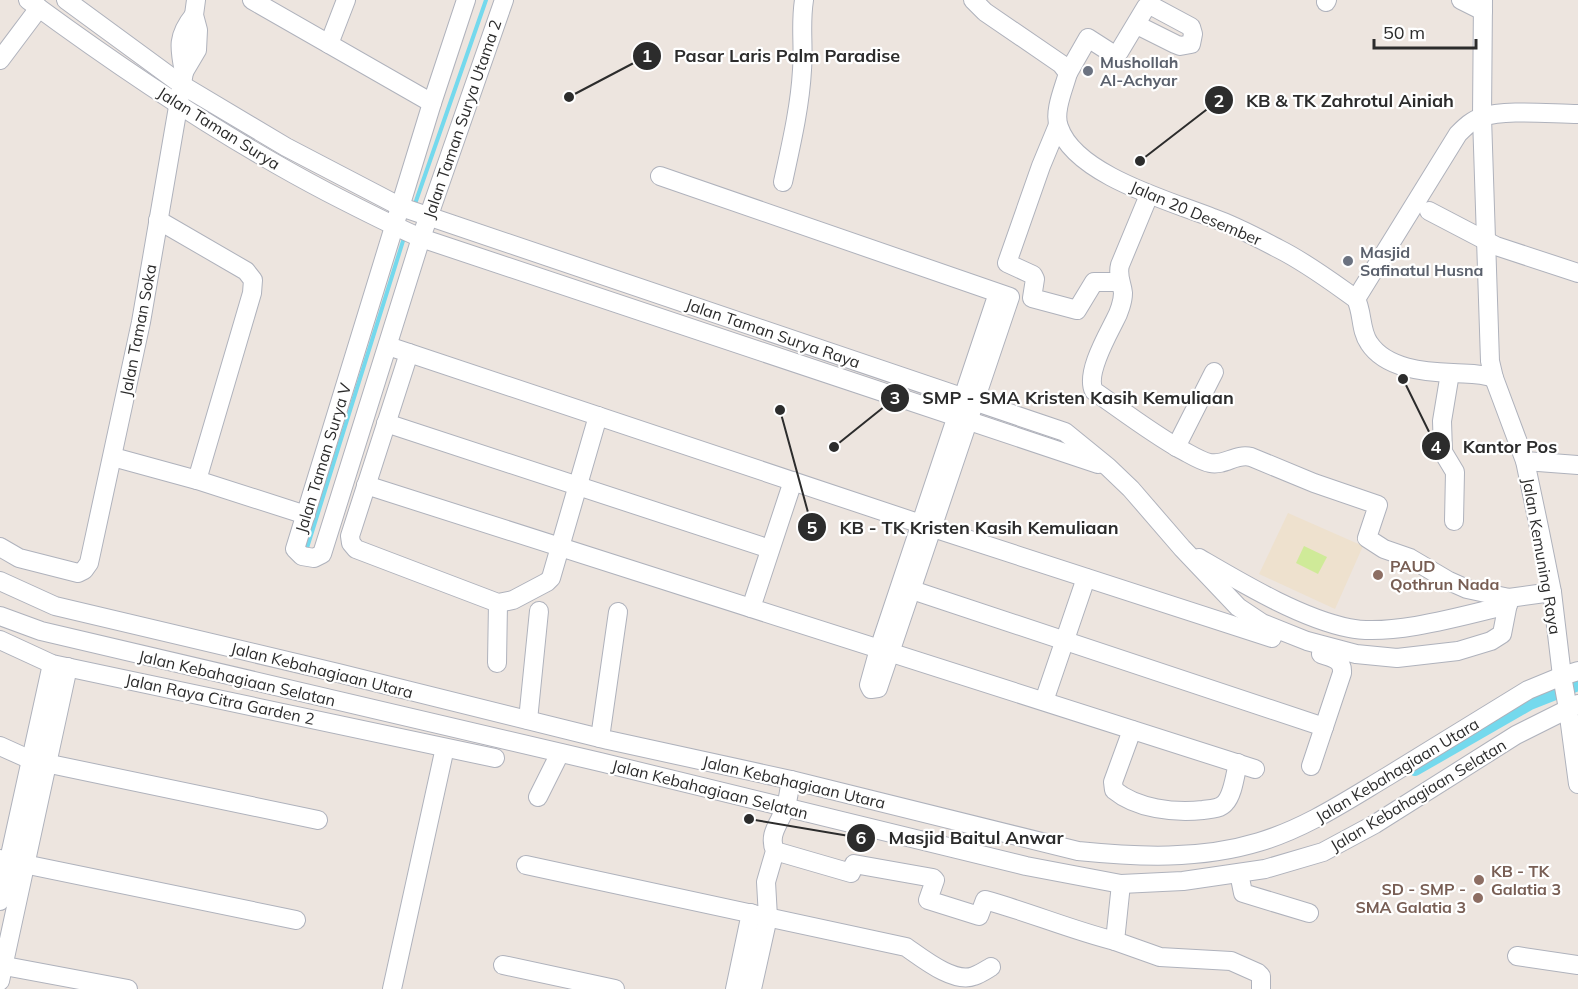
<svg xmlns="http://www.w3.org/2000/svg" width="1578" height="989" font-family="Mulish,sans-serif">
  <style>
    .education { fill: #eee1ce }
    .pitch { fill: #cfea98 }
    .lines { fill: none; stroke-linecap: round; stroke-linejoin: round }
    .stream { stroke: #74d9ed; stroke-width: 4 }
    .canal { stroke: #74d9ed; stroke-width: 14 }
    .minor-casing { stroke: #afb2bc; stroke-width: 20 }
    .minor { stroke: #fff; stroke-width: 18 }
    .worship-dot { fill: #6b7280; stroke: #fff; stroke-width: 2 }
    .education-dot { fill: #8d6e63; stroke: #fff; stroke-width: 2 }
    .labels { text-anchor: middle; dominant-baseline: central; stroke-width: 4.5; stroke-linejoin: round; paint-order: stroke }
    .worship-label { font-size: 16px; font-weight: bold; fill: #5b616d; stroke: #fff; text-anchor: start }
    .street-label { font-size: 16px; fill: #2c2c2c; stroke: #fff }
    .education-label { font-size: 16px; font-weight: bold; fill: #785e54; stroke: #fff; text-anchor: start }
    .leader { fill: none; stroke: #2c2c2c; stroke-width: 2 }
    .callout-dot { fill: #2c2c2c; stroke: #fff; stroke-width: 2 }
    .mark-label { font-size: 18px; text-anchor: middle; font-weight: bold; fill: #fff }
    .callout-label { font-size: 18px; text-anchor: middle; font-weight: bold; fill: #2c2c2c; stroke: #fff; stroke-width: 4.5; stroke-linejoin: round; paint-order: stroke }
  </style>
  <rect width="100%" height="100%" fill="#ede5df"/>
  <polygon class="education" points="1288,513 1363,546 1335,609 1259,574"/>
  <polygon class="pitch" points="1304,546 1327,557 1318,574 1296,563"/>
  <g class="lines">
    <g class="stream">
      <polyline points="416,201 486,0"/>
      <polyline points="307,548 403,241"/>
    </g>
    <polyline class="canal" points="1415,769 1530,703 1578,684"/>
    <g class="minor-casing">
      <g id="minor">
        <path d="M28 0C123 70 222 137 327 192 358 208 389 224 421 238L1098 464"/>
        <polyline points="66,0 182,85 286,147 401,207 1065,432 1108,467 1131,489 1182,548 1238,607 1262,623 1307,641 1356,654 1397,658 1458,651 1491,641 1502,634 1509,598"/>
        <polyline points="252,0 432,103"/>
        <polyline points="466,0 432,103 295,549 302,556 314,558 322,554 421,238 504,0"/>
        <path d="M973 0 985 12 1061 64 1068 73C1064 88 1053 112 1059 127 1075 175 1170 201 1213 218 1236 226 1258 238 1279 249 1307 263 1332 282 1356 299 1363 313 1360 330 1369 343 1386 369 1425 372 1453 373 1467 374 1481 373 1494 378"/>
        <polyline points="1461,0 1483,11"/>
        <polyline points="1483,0 1482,117 1490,361 1494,378 1525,461 1540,532 1552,592 1562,676 1568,709 1578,784"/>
        <polyline points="1326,2 1327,0"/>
        <polyline points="329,44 346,0"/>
        <polyline points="0,60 39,8"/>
        <polyline points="184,72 197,50 198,30 194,15 196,0"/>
        <polyline points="1068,73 1088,38 1113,54 1119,52 1146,7 1150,5 1191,27 1193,34 1191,44 1180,46 1175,44 1137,25"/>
        <polyline points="1058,125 1041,166 1007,263 1033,275 1035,279 1032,298 1077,310 1094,282 1120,282"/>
        <polyline points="660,176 1010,297 878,688 871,689 869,685 879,649 998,293"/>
        <path d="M783 182C791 145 800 107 802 70 804 45 800 25 804 0"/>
        <path d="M1149 195 1120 265C1117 276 1122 283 1123 293 1123 301 1119 313 1115 320 1107 336 1085 374 1094 391 1123 411 1150 432 1180 449 1190 454 1200 461 1210 463 1225 466 1236 453 1251 457L1314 483 1378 505 1367 538 1384 549 1410 558 1449 581 1467 589 1509 598 1552 592"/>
        <polyline points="1429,211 1496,246 1578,273"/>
        <path d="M1356 299 1458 134C1465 127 1472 120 1482 117 1505 109 1552 114 1578 114"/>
        <polyline points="388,346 933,528 1272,638"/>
        <polyline points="409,353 350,536 351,543 356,549 498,603 513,600 547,582 551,578 598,416"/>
        <polyline points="1450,373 1442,421 1443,452 1455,472 1454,521"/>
        <polyline points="386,423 770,549"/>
        <polyline points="1176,447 1214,372"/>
        <polyline points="113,457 197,480 252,293 253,280 246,271 158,220"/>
        <polyline points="1525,461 1578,465"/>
        <polyline points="197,480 306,515"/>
        <polyline points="366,485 1255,769"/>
        <path d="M0 547 19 558 78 573 84 570 89 563 141 322 184 72C179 47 177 36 194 15"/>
        <path d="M1199 558C1242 583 1300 618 1349 628 1391 637 1466 615 1508 605"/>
        <path d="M0 581 55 606 338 673 608 740 791 780 1078 851C1138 857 1200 860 1259 842 1306 828 1346 801 1388 776 1435 747 1481 719 1528 690L1562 676 1578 671"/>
        <polyline points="912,590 1324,727"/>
        <polyline points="751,608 793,481"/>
        <polyline points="0,616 41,631 600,762 1026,866 1121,884 1183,881 1265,869 1323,852 1375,824 1516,735 1578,704"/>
        <polyline points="0,640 52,664 495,758"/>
        <polyline points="497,663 498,603"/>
        <polyline points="1044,701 1086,578"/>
        <polyline points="528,720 539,611"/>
        <path d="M1132 730 1113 782 1114 790C1137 809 1174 813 1203 810 1210 809 1220 809 1225 803 1233 795 1235 775 1238 763"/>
        <polyline points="600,738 618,612"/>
        <polyline points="0,746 31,760 318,820"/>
        <path d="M1311 766 1342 673C1343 659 1332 658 1321 654"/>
        <polyline points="538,797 560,753"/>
        <path d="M775 851 851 873 854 864 933 878 935 880 928 900 979 916 985 900C1029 912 1071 930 1115 941"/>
        <polyline points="0,859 296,920"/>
        <path d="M526 865 906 947C922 958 954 984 974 976 980 974 986 970 991 967"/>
        <polyline points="1239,873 1243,893 1309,913"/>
        <polyline points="1121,884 1115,941 1160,957 1231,961 1258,973 1261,976 1261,989"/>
        <polyline points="0,901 52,664"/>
        <polyline points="1517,956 1578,965"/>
        <polyline points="0,965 128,989"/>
        <polyline points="503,965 615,989"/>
        <polyline points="0,981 68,667"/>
        <polyline points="392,989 444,752 443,748"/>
        <polyline points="735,989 751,913"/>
        <path d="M752 989 768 917 766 882 775 851C767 833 782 821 786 805 789 797 789 788 791 780"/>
      </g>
    </g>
    <use href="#minor" class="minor"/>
  </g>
  <g class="worship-dot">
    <circle cx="1088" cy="71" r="6"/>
    <circle cx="1348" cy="261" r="6"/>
  </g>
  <g class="education-dot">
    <circle cx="1378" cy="575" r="6"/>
    <circle cx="1479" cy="880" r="6"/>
    <circle cx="1478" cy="898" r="6"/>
  </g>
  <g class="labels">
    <g class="worship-label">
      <text x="1100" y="62">Mushollah<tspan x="1100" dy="18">Al-Achyar</tspan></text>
      <text x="1360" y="252">Masjid<tspan x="1360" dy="18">Safinatul Husna</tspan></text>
    </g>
    <g class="street-label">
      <text transform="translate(462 119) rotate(-71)">Jalan Taman Surya Utama 2</text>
      <text transform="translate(219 128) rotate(32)">Jalan Taman Surya</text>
      <text transform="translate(1196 213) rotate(23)">Jalan 20 Desember</text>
      <text transform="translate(138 330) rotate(-79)">Jalan Taman Soka</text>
      <text transform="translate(773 333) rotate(19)">Jalan Taman Surya Raya</text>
      <text transform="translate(323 458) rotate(-73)">Jalan Taman Surya V</text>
      <text transform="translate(1542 556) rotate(80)">Jalan Kemuning Raya</text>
      <text transform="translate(322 670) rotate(14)">Jalan Kebahagiaan Utara</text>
      <text transform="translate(237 678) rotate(13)">Jalan Kebahagiaan Selatan</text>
      <text transform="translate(220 699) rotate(12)">Jalan Raya Citra Garden 2</text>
      <text transform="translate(1397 770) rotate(-31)">Jalan Kebahagiaan Utara</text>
      <text transform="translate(794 782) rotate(13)">Jalan Kebahagiaan Utara</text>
      <text transform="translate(710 789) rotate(14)">Jalan Kebahagiaan Selatan</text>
      <text transform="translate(1418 795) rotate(-31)">Jalan Kebahagiaan Selatan</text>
    </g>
    <g class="education-label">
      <text x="1390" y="566">PAUD<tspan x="1390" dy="18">Qothrun Nada</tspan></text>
      <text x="1491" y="871">KB - TK<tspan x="1491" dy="18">Galatia 3</tspan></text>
      <text x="1466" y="889" text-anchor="end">SD - SMP -<tspan x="1466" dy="18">SMA Galatia 3</tspan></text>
    </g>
  </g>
  <path class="leader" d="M569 97L647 56M1140 161L1219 100M834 447L895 398M1403 379L1436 446M780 410L812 527M749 819L861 838"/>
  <g class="callout-dot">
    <circle cx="569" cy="97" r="6"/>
    <circle cx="1140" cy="161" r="6"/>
    <circle cx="834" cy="447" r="6"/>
    <circle cx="1403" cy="379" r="6"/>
    <circle cx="780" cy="410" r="6"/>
    <circle cx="749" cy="819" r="6"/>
    <circle cx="647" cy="56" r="15"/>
    <circle cx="1219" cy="100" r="15"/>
    <circle cx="895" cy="398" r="15"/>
    <circle cx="1436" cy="446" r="15"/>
    <circle cx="812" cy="527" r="15"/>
    <circle cx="861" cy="838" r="15"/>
  </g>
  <g class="mark-label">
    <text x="647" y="62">1</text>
    <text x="1219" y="107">2</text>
    <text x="895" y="404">3</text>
    <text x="1436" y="453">4</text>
    <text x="812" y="534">5</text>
    <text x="861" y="844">6</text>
  </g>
  <g class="callout-label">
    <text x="787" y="62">Pasar Laris Palm Paradise</text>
    <text x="1350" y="107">KB &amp; TK Zahrotul Ainiah</text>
    <text x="1078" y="404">SMP - SMA Kristen Kasih Kemuliaan</text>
    <text x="1510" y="453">Kantor Pos</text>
    <text x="979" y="534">KB - TK Kristen Kasih Kemuliaan</text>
    <text x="976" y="844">Masjid Baitul Anwar</text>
  </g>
  <path d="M1374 39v9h102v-9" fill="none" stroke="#2c2c2c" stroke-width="3"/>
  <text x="1383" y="39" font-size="18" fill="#2c2c2c" stroke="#ffffff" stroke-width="4.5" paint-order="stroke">50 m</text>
</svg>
